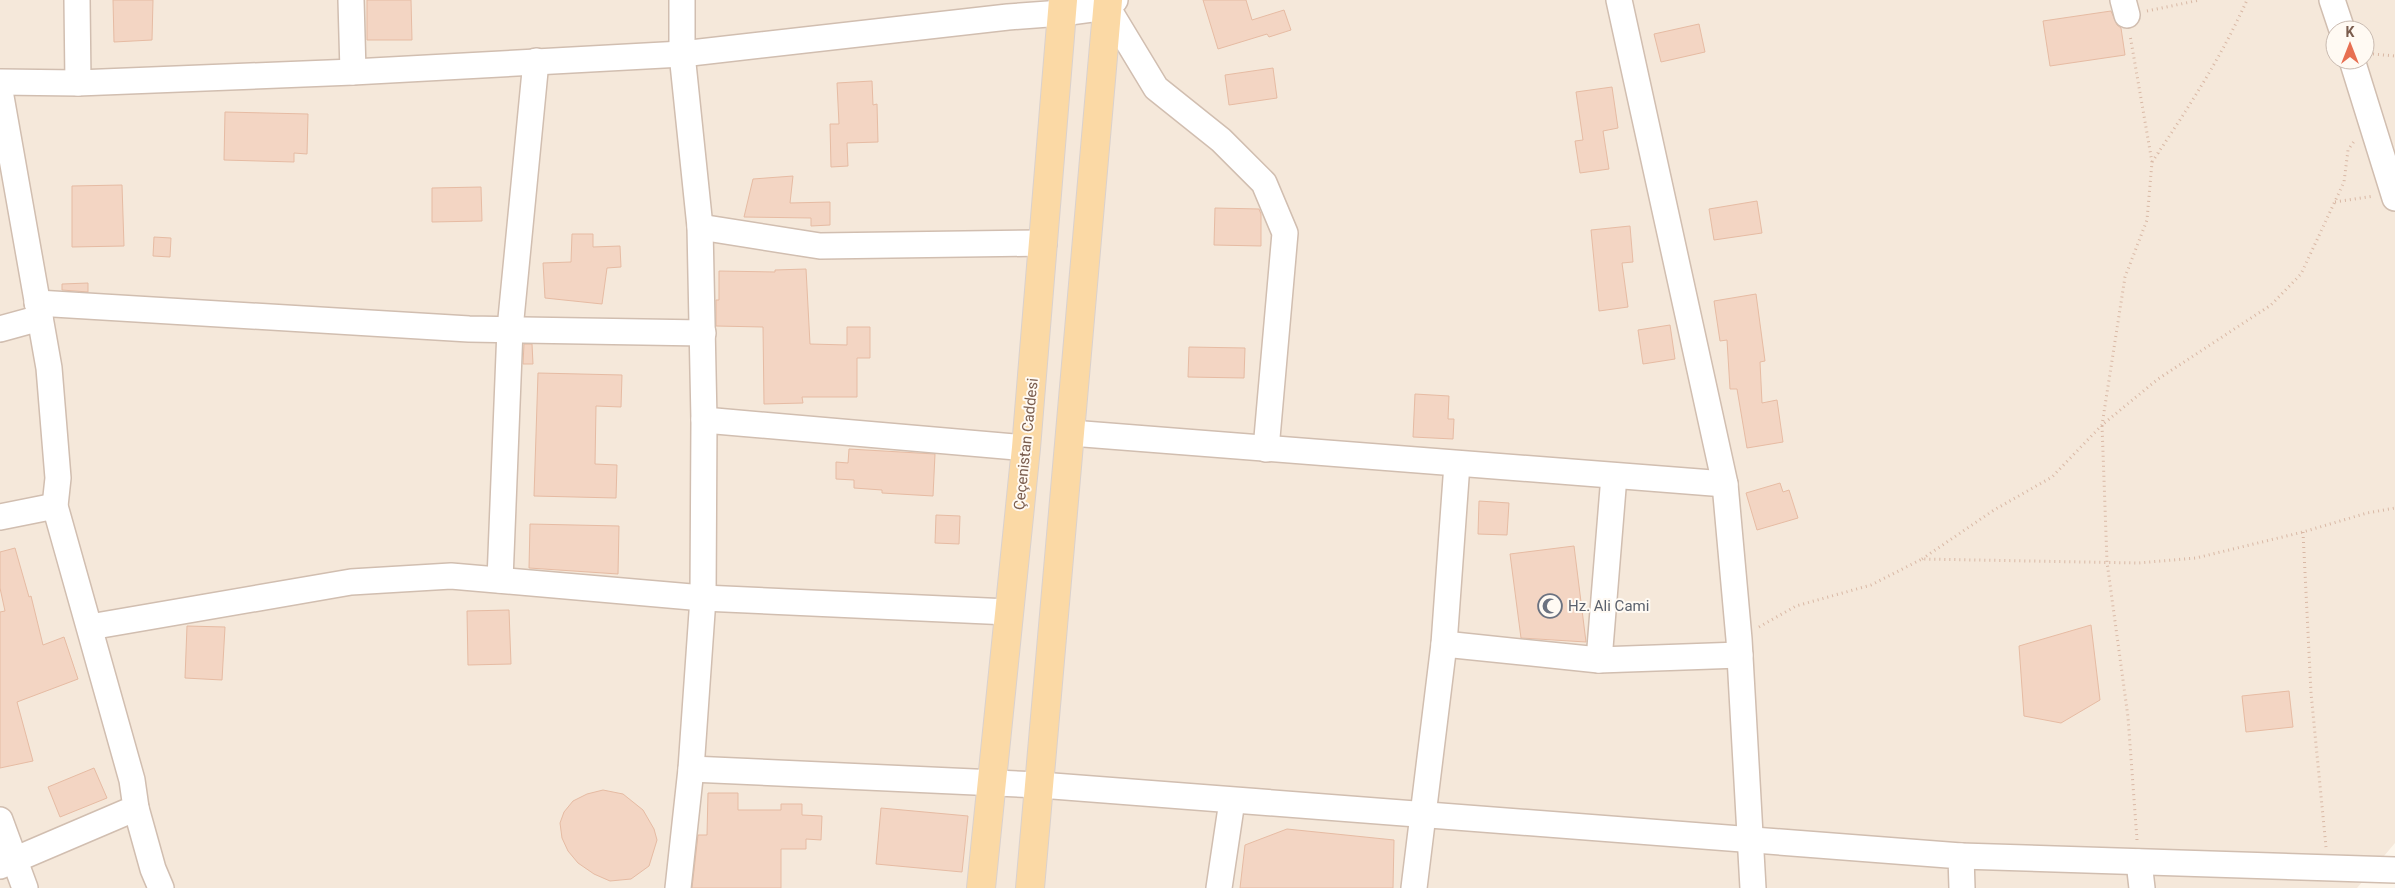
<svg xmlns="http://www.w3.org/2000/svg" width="2395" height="888" font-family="Roboto,sans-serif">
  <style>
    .residential { fill: #f5e8da; fill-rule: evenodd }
    .building { fill: #f3d5c3; stroke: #e6bba3 }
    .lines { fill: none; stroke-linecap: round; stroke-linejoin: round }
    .minor-casing { stroke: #d1beb0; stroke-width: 28 }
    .major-casing { stroke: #dad1cd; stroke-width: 30 }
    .path { stroke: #d9b8a5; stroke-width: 3; stroke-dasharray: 1 4; stroke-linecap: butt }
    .minor { stroke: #fff; stroke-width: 25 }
    .major { stroke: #fbd9a5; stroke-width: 28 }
    .labels { text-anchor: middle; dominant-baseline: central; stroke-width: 4; stroke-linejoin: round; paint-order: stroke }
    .street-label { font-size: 15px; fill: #7a5c4d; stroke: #fffaf3 }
    .worship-label { font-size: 15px; fill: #5b616d; stroke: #fffaf3; text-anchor: start }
  </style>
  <rect width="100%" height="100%" fill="#fdf6ec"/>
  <path class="residential" d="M0 0H2395V843L2357 888H0ZM2335 30H2365V60H2335Z"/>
  <g class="building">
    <polygon points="113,0 153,0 152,40 114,42"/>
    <polygon points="367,0 411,0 412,40 367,40"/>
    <polygon points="1203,0 1246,0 1252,20 1284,10 1291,30 1269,37 1267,34 1218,49"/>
    <polygon points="2111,11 2117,25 2121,28 2125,55 2050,66 2043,21"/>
    <polygon points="1699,24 1705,52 1661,62 1654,34"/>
    <polygon points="1273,68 1277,98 1229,105 1225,75"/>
    <polygon points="872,81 873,105 877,104 878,142 847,143 848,166 831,167 830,124 839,124 837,83"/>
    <polygon points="1612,87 1618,128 1603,131 1609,169 1580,173 1575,141 1583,140 1576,92"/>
    <polygon points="225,112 308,114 307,154 294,153 294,162 224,160"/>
    <polygon points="793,176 790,203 830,202 830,225 811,226 811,218 744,217 753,179"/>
    <polygon points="122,185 124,246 72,247 72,186"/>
    <polygon points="481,187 482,221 432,222 432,188"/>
    <polygon points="1757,201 1762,233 1714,240 1709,209"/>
    <polygon points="1215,208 1259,209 1261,214 1261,246 1214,245"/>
    <polygon points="1630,226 1633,262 1622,263 1628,307 1599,311 1591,230"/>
    <polygon points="572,234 593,234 593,247 620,246 621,267 607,268 602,304 545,298 543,263 571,262"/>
    <polygon points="154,237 171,238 170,257 153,256"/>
    <polygon points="806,269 810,344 847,345 847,327 870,327 870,358 857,358 857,397 802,397 803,403 764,404 763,327 716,326 716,300 719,300 719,271 775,272 775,270"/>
    <polygon points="88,283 88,292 62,290 62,284"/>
    <polygon points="1756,294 1765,361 1760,362 1762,403 1777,400 1783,442 1747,448 1737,389 1730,389 1727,340 1720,341 1714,301"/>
    <polygon points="1670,325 1675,359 1643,364 1638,330"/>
    <polygon points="524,344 532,344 533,364 523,364"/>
    <polygon points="1189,347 1245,348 1244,378 1188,377"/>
    <polygon points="538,373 622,375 621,407 596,406 595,464 617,465 616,498 534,496"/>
    <polygon points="1415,394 1449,396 1448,419 1454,419 1453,439 1413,437"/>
    <polygon points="849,449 935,454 933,496 882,493 882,490 854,488 854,480 836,479 836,462 848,463"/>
    <polygon points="1780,483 1783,492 1789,490 1798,518 1757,530 1746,493"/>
    <polygon points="1479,501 1509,503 1507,535 1478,534"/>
    <polygon points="936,515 960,516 959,544 935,543"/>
    <polygon points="530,524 619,526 618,574 529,568"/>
    <polygon points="1574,546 1586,642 1521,638 1510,554"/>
    <polygon points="15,548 29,597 31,596 43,645 64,637 78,679 17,702 33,761 0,768 0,612 5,611 0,588 0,552"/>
    <polygon points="509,610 511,664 468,665 467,611"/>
    <polygon points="2091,625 2100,700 2061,723 2024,716 2019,646"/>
    <polygon points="187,626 225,627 222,680 185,678"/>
    <polygon points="2289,691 2293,727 2246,732 2242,696"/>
    <polygon points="94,768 107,798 60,817 48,787"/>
    <polygon points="603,790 623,794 643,810 654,829 657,840 649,866 631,879 610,881 594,874 578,863 568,851 562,838 560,823 564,812 573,801 587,794"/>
    <polygon points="708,793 738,793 738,810 781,810 781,804 802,804 802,815 822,816 821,840 806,839 806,849 781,849 781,888 692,888 698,835 707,835"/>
    <polygon points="881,808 968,816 962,872 876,864"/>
    <polygon points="1287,829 1394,840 1393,888 1240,888 1245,845"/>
  </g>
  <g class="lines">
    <g class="minor-casing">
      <g id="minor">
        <polyline points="77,0 78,83"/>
        <polyline points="351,0 353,72"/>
        <polyline points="1619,0 1725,484 1739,639 1753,888"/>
        <polyline points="2123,0 2127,15"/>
        <polyline points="2332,0 2342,30"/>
        <polyline points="1107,7 1156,88 1221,140 1264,183 1285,233 1266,449"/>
        <polyline points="2352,60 2395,198"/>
        <polyline points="0,82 78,83 353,72 682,54 1008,17 1062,13 1107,7 1115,0"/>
        <polyline points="0,91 49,368 58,478 55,506 132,780 136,808 0,866"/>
        <polyline points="700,227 820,246 1044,243"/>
        <polyline points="37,303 469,329 703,333"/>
        <polyline points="0,329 40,318"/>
        <polyline points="704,420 1026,448"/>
        <polyline points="1071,433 1725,484"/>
        <polyline points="0,517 55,506"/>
        <polyline points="500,580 510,329 536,61"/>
        <polyline points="90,627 351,582 451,576 703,598 1009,612"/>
        <polyline points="1444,644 1599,660 1740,655"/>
        <polyline points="1599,660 1614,476"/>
        <polyline points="691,769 1040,785 1961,856 1962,888"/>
        <polyline points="136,808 153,869 161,888"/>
        <polyline points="0,820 25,888"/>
        <polyline points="1961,856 2395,870"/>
        <polyline points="2139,862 2142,888"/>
        <polyline points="678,888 691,769 703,598 704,420 700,227 682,54 682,0"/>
        <polyline points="1219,888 1232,801"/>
        <polyline points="1414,888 1444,644 1457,464"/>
      </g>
    </g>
    <g class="major-casing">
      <g id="major">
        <polyline points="981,888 1026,448 1063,0"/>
        <polyline points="1030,888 1108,0"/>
      </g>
    </g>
    <g class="path">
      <polyline points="2147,11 2200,0"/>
      <polyline points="2373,54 2395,56"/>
      <path d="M2152 162C2187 110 2221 58 2247 0"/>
      <polyline points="2335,202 2374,196"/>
      <polyline points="2303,532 2311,693 2326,847"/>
      <polyline points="1922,559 1994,510 2052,477 2102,425 2125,277 2147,220 2152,162 2130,35"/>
      <polyline points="1759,627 1796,606 1871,585 1922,559 2138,563 2196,558 2303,532 2367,513 2395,508"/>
      <polyline points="2137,840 2128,717 2107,562 2102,425 2158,379 2271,305 2301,274 2344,182 2348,150 2355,140"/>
    </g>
    <use href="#minor" class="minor"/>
    <use href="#major" class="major"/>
  </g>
  <defs>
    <g id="mosque-ring" transform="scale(1.25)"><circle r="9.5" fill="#fffaf3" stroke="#6b7280" stroke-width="1.5"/><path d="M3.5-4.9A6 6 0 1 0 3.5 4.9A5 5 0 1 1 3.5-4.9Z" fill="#6b7280"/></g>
  </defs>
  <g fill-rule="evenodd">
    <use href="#mosque-ring" x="1550" y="606"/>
  </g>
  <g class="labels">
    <g class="street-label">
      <text transform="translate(1026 444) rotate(-84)">Çeçenistan Caddesi</text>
    </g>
    <g class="worship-label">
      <text x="1568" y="606">Hz. Ali Cami</text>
    </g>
  </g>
  <g transform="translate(2350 45)"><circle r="24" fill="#fffaf3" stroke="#cabbb1"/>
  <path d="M0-4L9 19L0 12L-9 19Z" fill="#e76f51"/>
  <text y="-8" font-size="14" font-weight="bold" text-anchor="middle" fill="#7a5c4d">K</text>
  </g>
</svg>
